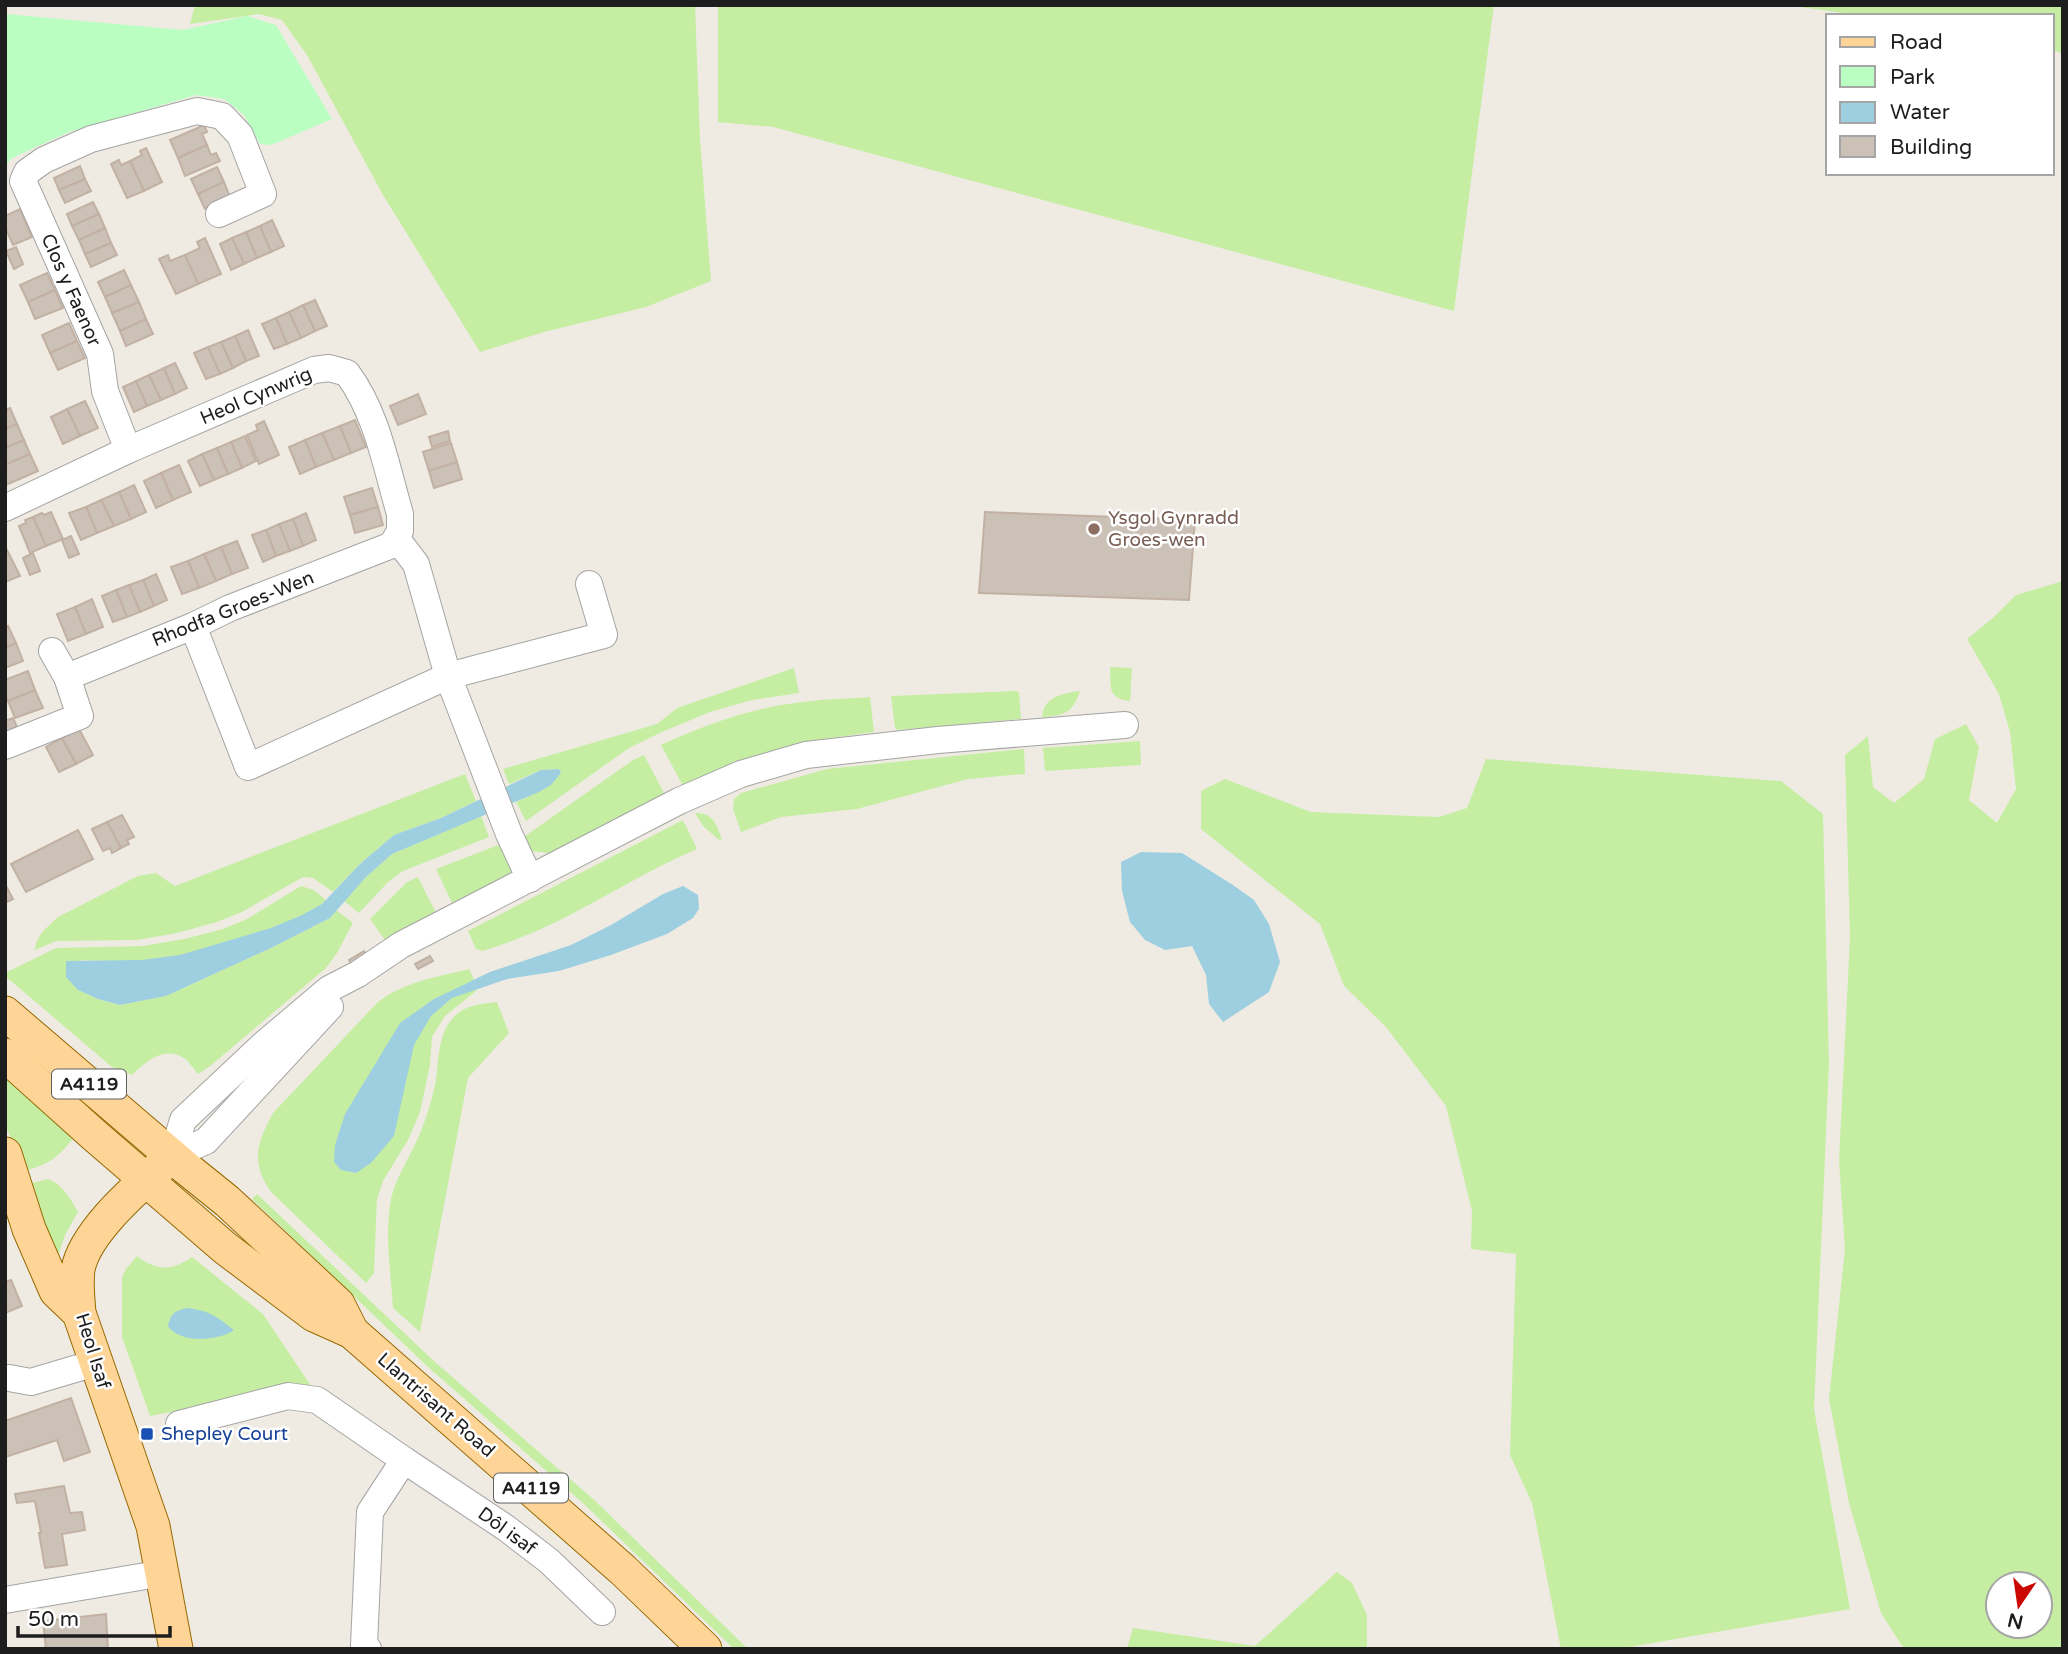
<svg xmlns="http://www.w3.org/2000/svg" width="2068" height="1654" font-family="'Varela Round',sans-serif">
  <style>
    .grass { fill: #c5eea3; fill-rule: evenodd }
    .park { fill: #bafec2 }
    .water { fill: #9ecfe1 }
    .building { fill: #cbc1b7; stroke: #c2b1a3; stroke-width: 2 }
    .lines { fill: none; stroke-linecap: round; stroke-linejoin: round }
    .minor-casing { stroke: #a4a4a4; stroke-width: 28 }
    .major-casing { stroke: #966900; stroke-width: 35 }
    .minor { stroke: #fff; stroke-width: 26 }
    .major { stroke: #ffd597; stroke-width: 33 }
    .education-dot { fill: #8d6e63; stroke: #fff; stroke-width: 2.5 }
    .transit-dot { fill: #1a4fb4; stroke: #fff; stroke-width: 2.5 }
    .labels { text-anchor: middle; dominant-baseline: central; stroke-width: 5; stroke-linejoin: round; paint-order: stroke }
    .shield { fill: #fff; stroke: #616161; stroke-width: 2 }
    .shield-label { font-size: 18px; font-weight: bold; fill: #1d1d1d }
    .street-label { font-size: 19px; fill: #1d1d1d; stroke: #fff }
    .education-label { font-size: 19px; fill: #785e54; stroke: #fff; text-anchor: start }
    .transit-label { font-size: 19px; fill: #164399; stroke: #fff; text-anchor: start }
  </style>
  <rect width="100%" height="100%" fill="#efebe2"/>
  <g class="grass">
    <polygon points="195,5 695,5 700,138 711,281 646,307 544,332 480,352 383,195 307,55 282,20 259,14 190,24"/>
    <polygon points="718,5 1494,5 1454,311 773,127 718,122"/>
    <polygon points="1786,5 2063,5 2063,54 2052,50 2052,16 1865,16"/>
    <path d="M2063 581V1649H1904L1881 1613 1849 1503 1829 1399 1845 1249 1839 1161 1850 937 1845 755 1868 736 1873 787 1894 803 1924 779 1935 739 1966 724 1979 747 1969 800 1997 823 2016 789 2010 732 1999 694 1967 639 1994 617 2016 595ZM1998 1584H2040V1626H1998Z"/>
    <path d="M1110 667 1132 668 1130 701C1107 699 1111 686 1110 667Z"/>
    <path d="M794 668 799 693 752 700 710 712 662 732 629 748 526 821 516 802C534 794 548 788 561 773L559 769 541 770 509 784 503 769 657 724 677 708Z"/>
    <polygon points="1016,691 1019,692 1021,719 897,730 895,728 891,696"/>
    <path d="M1080 691C1073 713 1063 716 1042 717 1043 697 1063 693 1080 691Z"/>
    <path d="M870 697 874 732C854 735 833 737 814 741 768 749 725 766 683 786L661 745C704 725 748 709 795 703 820 699 845 699 870 697Z"/>
    <polygon points="1140,741 1141,765 1045,771 1043,748"/>
    <polygon points="1024,749 1025,774 968,779 857,809 781,817 741,832 733,809 734,799 741,793 827,769"/>
    <polygon points="644,755 665,795 569,847 548,853 531,851 521,839 633,760"/>
    <polygon points="1486,759 1781,781 1823,814 1829,1064 1814,1409 1850,1609 1618,1649 1561,1649 1532,1503 1510,1455 1516,1254 1471,1249 1472,1211 1446,1106 1386,1027 1344,986 1320,924 1201,829 1201,791 1225,779 1311,812 1439,817 1467,808"/>
    <polygon points="465,774 476,801 441,818 394,835 360,864 333,892 313,878 303,877 242,912 217,922 177,933 137,940 56,941 35,950 36,943 42,932 58,917 138,876 156,873 175,886"/>
    <path d="M695 813C713 813 716 823 722 839L719 840 703 826Z"/>
    <polygon points="481,816 489,837 403,871 388,882 359,913 344,901 366,877 392,854"/>
    <path d="M683 820 697 849C649 869 605 898 558 921 534 933 508 943 483 951L476 949 468 931Z"/>
    <polygon points="506,842 512,869 509,875 453,905 436,869"/>
    <polygon points="418,877 436,913 387,943 370,919 407,882"/>
    <path d="M301 886 314 890 326 900C307 921 211 948 181 955 169 958 156 959 144 960 123 962 101 961 80 960L78 990 98 999 120 1005 166 996 271 948 330 918 336 910 353 923 337 953 326 968 209 1067 198 1074C193 1068 188 1060 182 1057 163 1046 144 1063 132 1075L112 1067 5 976V973L56 948 143 946 184 939 223 929 247 919Z"/>
    <path d="M469 969 473 977 476 991 445 1016 432 1037 430 1065 420 1112 408 1140 383 1181 377 1199 374 1273 366 1283 271 1192C250 1162 257 1143 273 1113L377 1003C403 982 437 977 469 969Z"/>
    <path d="M497 1002 509 1033 468 1078 420 1332 393 1308C391 1274 385 1239 390 1206 393 1181 409 1159 419 1136 425 1122 430 1105 434 1090 440 1067 435 1038 453 1018 464 1005 481 1004 497 1002Z"/>
    <path d="M5 1077 47 1114 77 1133C61 1155 51 1164 24 1171L5 1124Z"/>
    <path d="M48 1179C62 1184 71 1199 78 1212L65 1235 58 1256 28 1184Z"/>
    <polygon points="257,1194 435,1362 592,1498 748,1649 734,1649 585,1505 428,1367 252,1199"/>
    <path d="M137 1256C156 1271 172 1271 192 1257L263 1314 313 1389 298 1388 150 1416 122 1337V1277L126 1269Z"/>
    <polygon points="1337,1572 1352,1583 1367,1615 1367,1649 1127,1649 1133,1628 1255,1646"/>
  </g>
  <polygon class="park" points="5,14 183,30 247,16 276,25 332,119 271,145 260,144 244,115 224,99 196,95 69,132 12,158 5,166"/>
  <g class="water">
    <polygon points="559,769 561,773 551,785 539,792 392,854 366,877 330,918 271,948 166,996 120,1005 98,999 78,990 66,977 66,961 141,960 180,955 271,928 302,915 322,904 360,864 394,835 441,818 541,770"/>
    <polygon points="1141,852 1182,853 1233,885 1254,900 1269,924 1280,962 1269,992 1223,1022 1209,1004 1206,975 1192,946 1165,950 1145,940 1130,922 1122,891 1121,862"/>
    <polygon points="683,886 698,895 699,909 693,918 667,934 611,955 559,971 507,979 452,998 431,1016 414,1045 394,1136 371,1163 356,1173 341,1170 334,1162 335,1145 345,1114 400,1023 434,999 490,972 571,945 611,925 663,894"/>
    <path d="M187 1308C210 1311 216 1316 234 1330 219 1341 179 1344 168 1326 171 1313 175 1311 187 1308Z"/>
  </g>
  <g class="building">
    <polygon points="204,125 207,132 202,134 207,145 178,158 170,140"/>
    <polygon points="207,145 211,155 216,153 220,161 185,176 178,158"/>
    <polygon points="146,148 162,182 144,191 130,161 142,155 140,151"/>
    <polygon points="119,160 121,165 130,161 144,191 127,198 111,164"/>
    <polygon points="80,166 85,179 59,190 54,178"/>
    <polygon points="217,167 224,182 198,194 191,179"/>
    <polygon points="85,179 91,191 65,203 59,190"/>
    <polygon points="224,182 230,197 205,209 198,194"/>
    <polygon points="93,202 99,214 72,226 67,214"/>
    <polygon points="20,209 32,237 13,245 5,227 5,216"/>
    <polygon points="99,214 105,228 79,240 72,226"/>
    <polygon points="272,220 284,246 271,252 260,226"/>
    <polygon points="260,226 271,252 257,258 246,232"/>
    <polygon points="105,228 111,243 85,254 79,240"/>
    <polygon points="246,232 257,258 244,264 232,238"/>
    <polygon points="205,238 221,274 198,284 185,255 200,248 197,242"/>
    <polygon points="232,238 244,264 231,270 220,244"/>
    <polygon points="111,243 117,255 91,267 85,254"/>
    <polygon points="16,247 23,264 14,269 6,251"/>
    <polygon points="168,255 170,261 185,255 198,284 176,294 159,259"/>
    <polygon points="124,270 131,285 105,297 98,282"/>
    <polygon points="47,273 55,290 28,302 20,285"/>
    <polygon points="131,285 139,302 112,313 105,297"/>
    <polygon points="55,290 63,308 35,319 28,302"/>
    <polygon points="315,300 327,326 315,331 303,305"/>
    <polygon points="139,302 146,319 120,331 112,313"/>
    <polygon points="303,305 315,331 301,338 289,312"/>
    <polygon points="289,312 301,338 287,344 276,318"/>
    <polygon points="276,318 287,344 274,349 262,324"/>
    <polygon points="146,319 153,334 126,346 120,331"/>
    <polygon points="69,323 77,341 50,353 42,335"/>
    <polygon points="248,330 259,356 246,361 235,336"/>
    <polygon points="235,336 246,361 233,368 221,342"/>
    <polygon points="77,341 85,358 58,370 50,353"/>
    <polygon points="221,342 233,368 220,374 208,347"/>
    <polygon points="208,347 220,374 206,379 194,353"/>
    <polygon points="175,363 187,388 175,394 164,368"/>
    <polygon points="164,368 175,394 161,400 149,375"/>
    <polygon points="149,375 161,400 147,406 136,381"/>
    <polygon points="136,381 147,406 134,412 123,387"/>
    <polygon points="418,394 426,414 398,425 390,406"/>
    <polygon points="85,401 98,428 80,436 67,409"/>
    <polygon points="10,408 17,424 5,429 5,410"/>
    <polygon points="67,409 80,436 63,444 51,417"/>
    <polygon points="355,420 366,447 351,453 340,426"/>
    <polygon points="264,421 279,455 259,464 247,435 258,430 256,425"/>
    <polygon points="17,424 24,440 5,448 5,429"/>
    <polygon points="340,426 351,453 334,460 322,433"/>
    <polygon points="448,431 450,441 432,447 429,437"/>
    <polygon points="322,433 334,460 316,467 305,440"/>
    <polygon points="245,436 256,461 242,468 231,442"/>
    <polygon points="24,440 30,454 5,465 5,448"/>
    <polygon points="305,440 316,467 300,474 289,447"/>
    <polygon points="231,442 242,468 228,474 217,448"/>
    <polygon points="451,443 457,462 429,471 423,452"/>
    <polygon points="217,448 228,474 214,480 202,454"/>
    <polygon points="30,454 38,471 6,485 5,465"/>
    <polygon points="202,454 214,480 200,486 188,461"/>
    <polygon points="457,462 462,479 434,488 429,471"/>
    <polygon points="179,465 191,492 173,500 161,473"/>
    <polygon points="161,473 173,500 156,508 144,481"/>
    <polygon points="134,485 146,512 131,519 119,492"/>
    <polygon points="372,488 378,507 350,515 344,497"/>
    <polygon points="119,492 131,519 114,526 101,500"/>
    <polygon points="101,500 114,526 97,533 86,507"/>
    <polygon points="86,507 97,533 81,540 69,513"/>
    <polygon points="378,507 383,525 355,533 350,515"/>
    <polygon points="51,512 63,539 46,546 33,517 42,513 44,515"/>
    <polygon points="985,512 1195,520 1189,600 979,593"/>
    <polygon points="306,513 316,540 303,546 293,519"/>
    <polygon points="33,517 46,546 30,553 19,526 26,523 25,520"/>
    <polygon points="293,519 303,546 290,551 279,524"/>
    <polygon points="279,524 290,551 276,556 266,530"/>
    <polygon points="266,530 276,556 263,562 252,535"/>
    <polygon points="71,536 79,554 69,558 62,540"/>
    <polygon points="237,541 248,568 232,574 221,547"/>
    <polygon points="5,546 20,576 5,582"/>
    <polygon points="221,547 232,574 216,581 204,554"/>
    <polygon points="33,553 40,571 30,575 23,558"/>
    <polygon points="204,554 216,581 199,588 188,561"/>
    <polygon points="188,561 199,588 182,594 171,567"/>
    <polygon points="156,574 167,600 154,606 143,580"/>
    <polygon points="143,580 154,606 140,612 129,585"/>
    <polygon points="129,585 140,612 127,617 116,590"/>
    <polygon points="116,590 127,617 113,622 102,596"/>
    <polygon points="92,599 103,627 86,634 75,607"/>
    <polygon points="75,607 86,634 68,641 57,614"/>
    <polygon points="8,626 16,643 5,648 5,627"/>
    <polygon points="16,643 23,661 5,668 5,648"/>
    <polygon points="28,671 35,690 8,701 5,695 5,680"/>
    <polygon points="35,690 43,708 15,718 8,701"/>
    <polygon points="13,718 17,727 5,732 5,721"/>
    <polygon points="79,729 93,755 76,764 62,738"/>
    <polygon points="62,738 76,764 59,772 46,747"/>
    <polygon points="122,815 134,837 127,840 129,844 121,848 107,822"/>
    <polygon points="107,822 121,848 112,853 110,848 103,851 92,829"/>
    <polygon points="78,830 93,859 26,892 11,864"/>
    <polygon points="5,884 13,899 5,903"/>
    <polygon points="364,951 367,956 352,965 349,960"/>
    <polygon points="430,956 433,961 418,969 415,964"/>
    <polygon points="11,1280 22,1306 5,1313 5,1282"/>
    <polygon points="71,1398 90,1452 64,1461 57,1440 5,1457 5,1421"/>
    <polygon points="64,1486 70,1513 82,1512 85,1530 62,1534 67,1565 45,1568 39,1533 41,1533 35,1501 17,1503 15,1494"/>
    <polygon points="106,1614 108,1649 46,1649 43,1621"/>
  </g>
  <g class="lines">
    <g class="minor-casing">
      <g id="minor">
        <polyline points="128,450 105,391 100,354 23,181 27,172 44,160 91,139 197,111 222,116 240,135 263,194 219,214"/>
        <path d="M5 508 128 450 314 370 329 368 347 373C377 413 386 466 400 514V531L392 545 230 608 193 626 67 677 80 716 5 746"/>
        <polyline points="397,539 416,564 448,676 509,834 530,879"/>
        <polyline points="193,626 248,767 448,676 604,635 589,584"/>
        <polyline points="52,651 67,677"/>
        <polyline points="172,1156 183,1120 264,1044 329,989 358,974 401,945 679,801 741,774 806,755 938,740 1125,725"/>
        <polyline points="172,1156 206,1141 330,1007"/>
        <polyline points="9,1378 31,1382 95,1363"/>
        <polyline points="179,1424 288,1396 317,1400 404,1460"/>
        <polyline points="5,1600 163,1573"/>
        <polyline points="368,1649 364,1645 370,1512 404,1460 506,1528 549,1561 602,1612"/>
      </g>
    </g>
    <g class="major-casing">
      <g id="major">
        <polyline points="5,1013 186,1168 227,1201 338,1304 352,1332"/>
        <polyline points="5,1055 94,1135 225,1248 314,1315 352,1332 623,1570 705,1649"/>
        <polyline points="5,1154 29,1229 56,1291 79,1313"/>
        <path d="M172 1156C142 1184 86 1229 78 1269 76 1284 78 1299 79 1313L153 1526 176 1649"/>
      </g>
    </g>
    <use href="#minor" class="minor"/>
    <use href="#major" class="major"/>
  </g>
  <circle class="education-dot" cx="1094" cy="529" r="7"/>
  <rect class="transit-dot" x="140" y="1427" width="14" height="14" rx="3.5"/>
  <g class="labels">
    <g class="shield">
      <rect x="52" y="1069.5" width="74" height="29" rx="5"/>
      <rect x="494" y="1473.5" width="74" height="29" rx="5"/>
    </g>
    <g class="shield-label">
      <text x="89" y="1084">A4119</text>
      <text x="531" y="1488">A4119</text>
    </g>
    <g class="street-label">
      <text transform="translate(71 290) rotate(66)">Clos y Faenor</text>
      <text transform="translate(256 396) rotate(-23)">Heol Cynwrig</text>
      <text transform="translate(233 609) rotate(-22)">Rhodfa Groes-Wen</text>
      <text transform="translate(93 1351) rotate(73)">Heol Isaf</text>
      <text transform="translate(436 1405) rotate(41)">Llantrisant Road</text>
      <text transform="translate(507 1531) rotate(36)">Dôl isaf</text>
    </g>
    <g class="education-label">
      <text x="1108" y="518">Ysgol Gynradd<tspan x="1108" dy="22">Groes-wen</tspan></text>
    </g>
    <g class="transit-label">
      <text x="161" y="1434">Shepley Court</text>
    </g>
  </g>
  <rect width="2068" height="1654" fill="none" stroke="#1d1d1d" stroke-width="14"/>
  <rect x="1826" y="14" width="228" height="161" fill="#ffffff" stroke="#a5a5a5" stroke-width="2"/>
  <rect x="1840" y="37" width="35" height="10" fill="#ffd597" stroke="#a5a5a5" stroke-width="2"/>
  <text x="1890" y="49" font-size="21" fill="#1d1d1d">Road</text>
  <rect x="1840" y="66" width="35" height="21" fill="#bafec2" stroke="#a5a5a5" stroke-width="2"/>
  <text x="1890" y="84" font-size="21" fill="#1d1d1d">Park</text>
  <rect x="1840" y="102" width="35" height="21" fill="#9ecfe1" stroke="#a5a5a5" stroke-width="2"/>
  <text x="1890" y="119" font-size="21" fill="#1d1d1d">Water</text>
  <rect x="1840" y="136" width="35" height="21" fill="#cbc1b7" stroke="#a5a5a5" stroke-width="2"/>
  <text x="1890" y="154" font-size="21" fill="#1d1d1d">Building</text>
  <g transform="translate(2019 1605) rotate(193)"><circle r="33" fill="#ffffff" stroke="#a5a5a5" stroke-width="2"/>
  <path d="M0-5L12 26L0 18L-12 26Z" fill="#ca0700"/>
  <text y="-10" font-size="19" font-weight="bold" text-anchor="middle" fill="#1d1d1d">N</text>
  </g>
  <path d="M18 1626v10h152v-10" fill="none" stroke="#1d1d1d" stroke-width="3.5"/>
  <text x="28" y="1626" font-size="21" fill="#1d1d1d" stroke="#ffffff" stroke-width="5" paint-order="stroke">50 m</text>
</svg>
